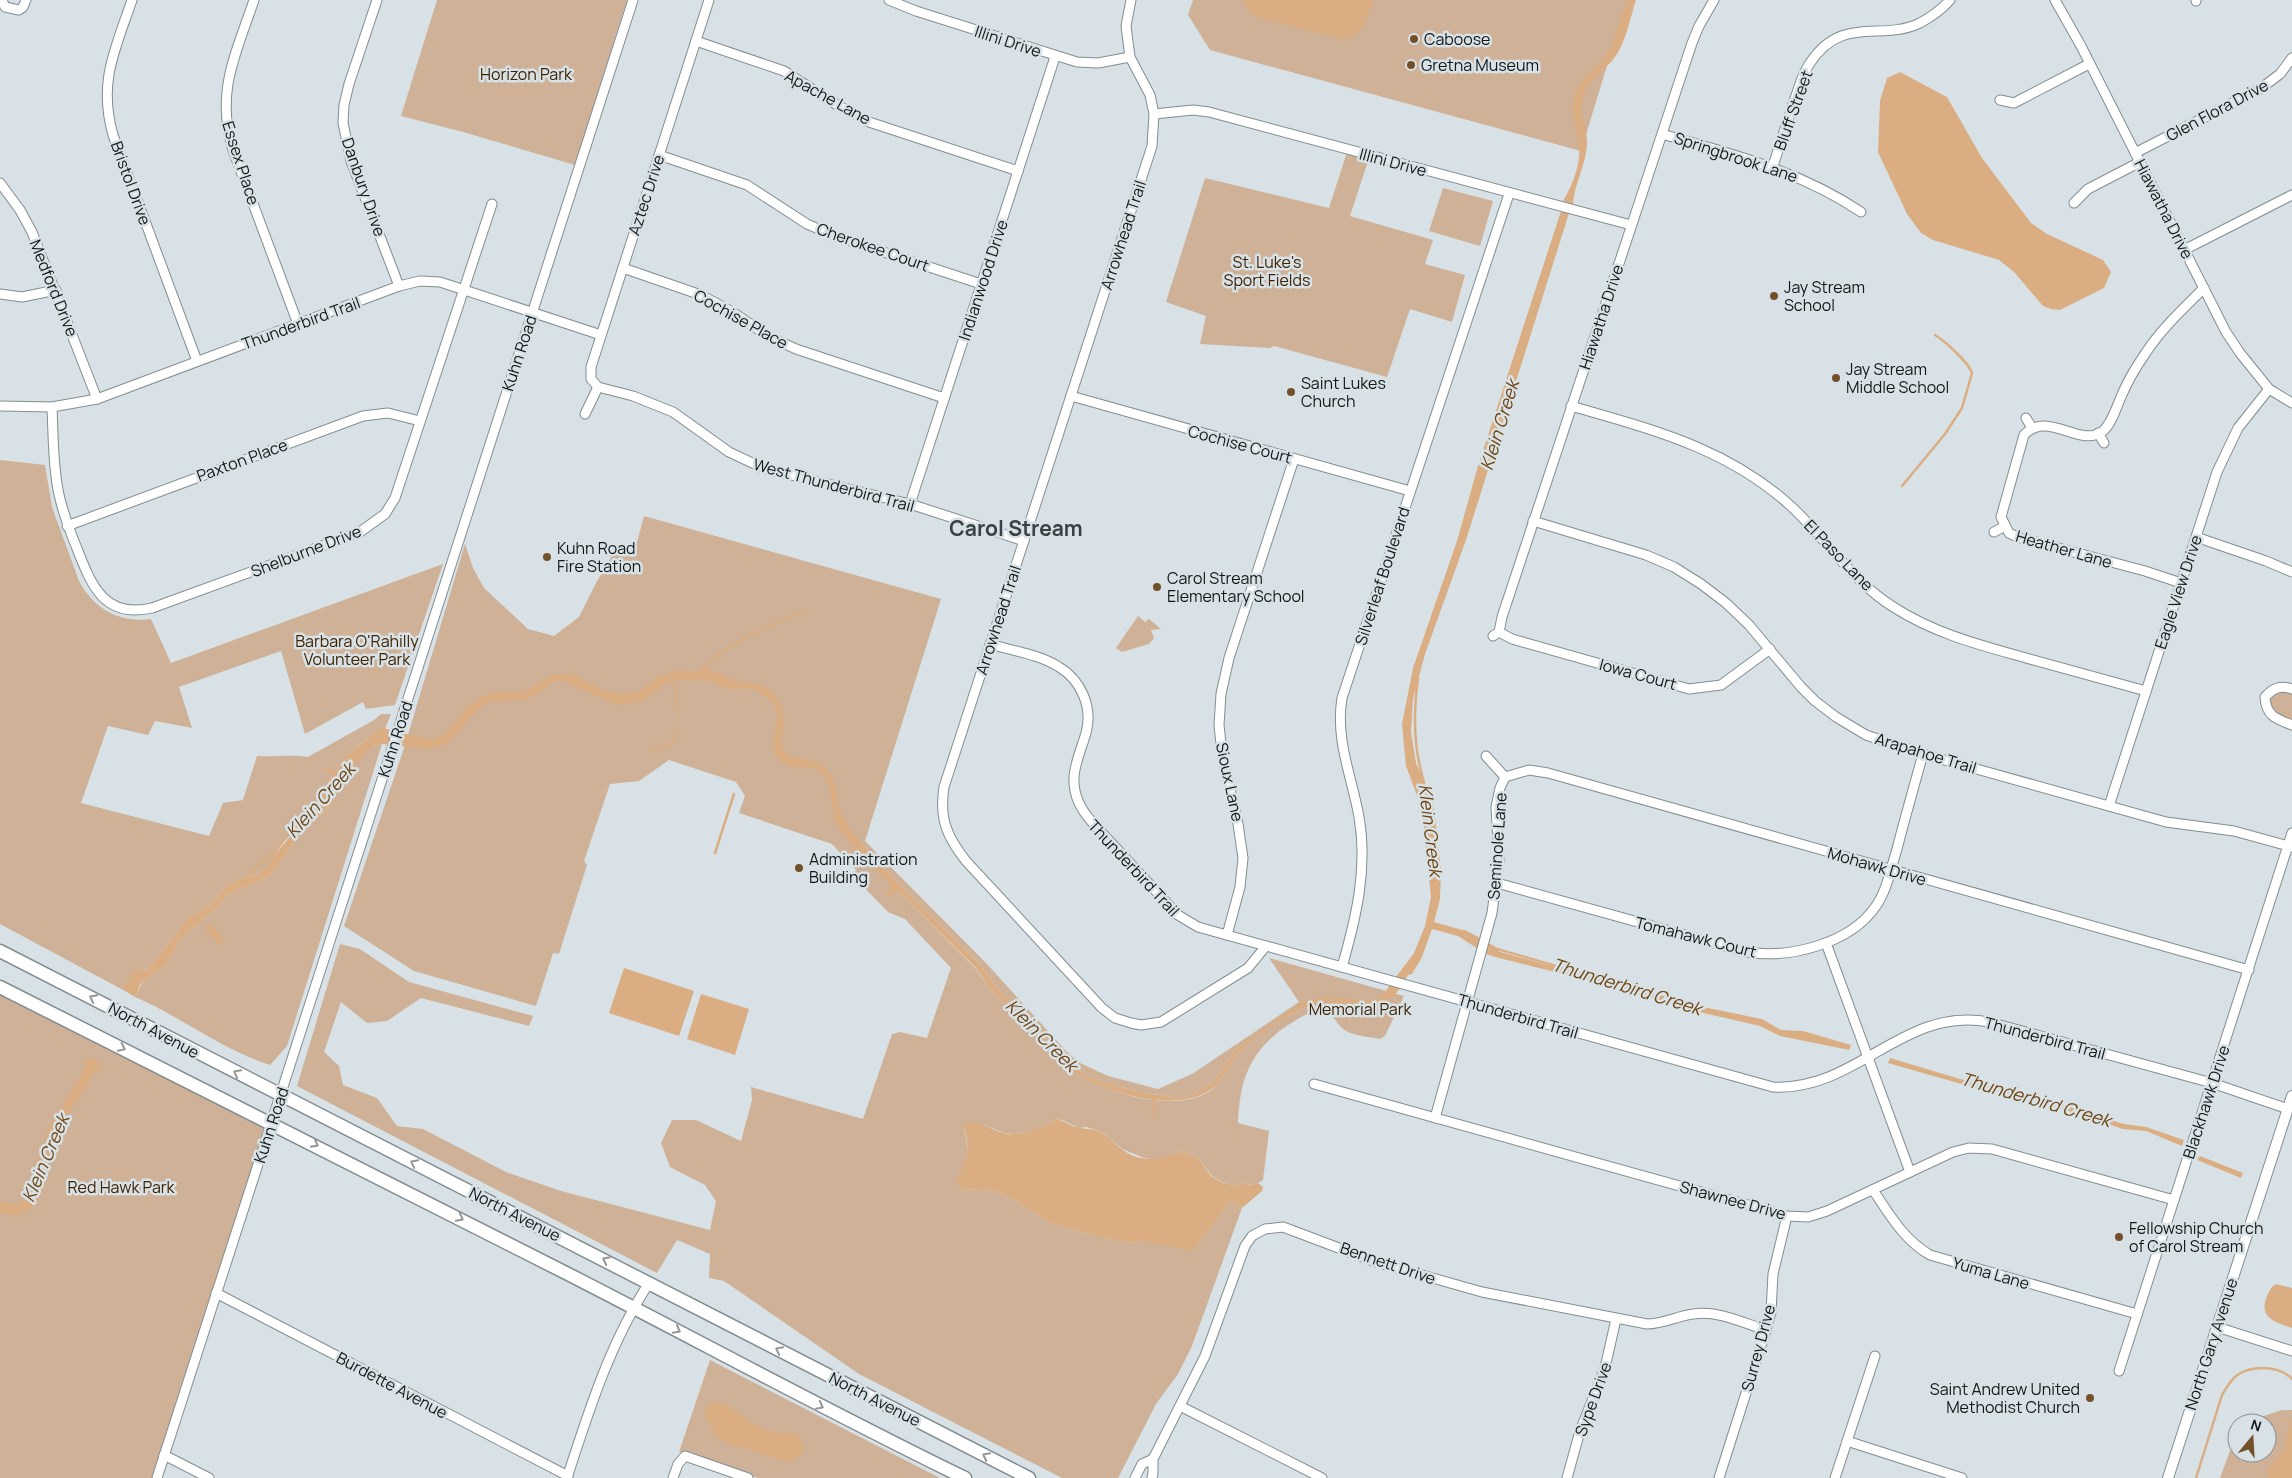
<svg xmlns="http://www.w3.org/2000/svg" width="2292" height="1478" font-family="Manrope,sans-serif">
  <style>
    .green { fill: #ceb196; fill-rule: evenodd }
    .water { fill: #daad82 }
    .lines { fill: none; stroke-linecap: round; stroke-linejoin: round }
    .stream { stroke: #daad82; stroke-width: 2.5 }
    .minor-casing { stroke: #838d91; stroke-width: 11 }
    .tertiary-casing { stroke: #838d91; stroke-width: 12 }
    .primary-casing { stroke: #838d91; stroke-width: 15 }
    .minor { stroke: #fff; stroke-width: 9 }
    .tertiary { stroke: #fff; stroke-width: 10 }
    .primary { stroke: #fff; stroke-width: 12 }
    .oneway { stroke: #959797 }
    .poi-dot { fill: #74502a; stroke: #d8e2e6; stroke-width: 2 }
    .labels { text-anchor: middle; dominant-baseline: central; stroke-width: 5; stroke-linejoin: round; paint-order: stroke }
    .poi-label { font-size: 16px; fill: #131718; stroke: #d8e2e6; text-anchor: start }
    .street-label { font-size: 16px; fill: #131718; stroke: #d8e2e6 }
    .park-label { font-size: 16px; fill: #3f2200; stroke: #d8e2e6 }
    .water-label { font-size: 18px; font-style: italic; fill: #704512; stroke: #d8e2e6 }
    .district-label { font-size: 21px; font-weight: bold; fill: #384144; stroke: #d8e2e6 }
  </style>
  <rect width="100%" height="100%" fill="#d8e2e6"/>
  <g class="green">
    <polygon points="437,0 627,0 575,165 463,132 401,116"/>
    <polygon points="1193,0 1627,0 1581,151 1210,50 1188,15"/>
    <polygon points="1348,149 1370,155 1350,216 1433,240 1425,264 1465,275 1452,322 1410,309 1387,377 1274,346 1270,348 1200,344 1206,316 1166,302 1205,178 1329,208"/>
    <polygon points="1443,188 1493,201 1480,246 1429,231"/>
    <path d="M0 460 45 465 52 507 79 581C94 609 119 623 151 619L171 663 443 564 395 705 366 709 363 702 305 734 281 651 179 687 192 728 155 721 148 735 108 726 81 803 209 836 223 803 243 800 257 756C275 757 292 754 308 757L374 720 381 714H391L385 729C372 730 345 759 337 770L324 771 333 775 317 808 285 840 267 867 257 875 240 879 226 886 212 903 187 919 148 970 136 969 129 981 125 984V991L0 924Z"/>
    <path d="M644 516 941 599 865 841 986 963 1067 1052 1080 1063 1108 1076 1158 1089 1192 1074 1299 1002 1269 958 1404 996 1385 1036 1380 1039C1370 1037 1356 1036 1346 1031 1337 1026 1335 1014 1323 1012 1309 1010 1300 1018 1288 1025 1250 1051 1240 1078 1238 1123L1269 1131 1263 1180C1256 1185 1251 1186 1243 1183L1234 1186 1222 1182 1212 1176 1198 1158 1182 1151 1159 1160 1144 1158 1122 1149 1105 1134 1096 1130 1086 1127 1079 1128 1062 1120 1055 1119 1036 1131 1015 1134 1004 1133 984 1125 964 1130C969 1143 968 1165 959 1176L962 1189 996 1191 1015 1201 1052 1224 1102 1238 1132 1243 1142 1241 1194 1250 1230 1202 1235 1203 1242 1208 1192 1346 1178 1374 1156 1404 1118 1478H1062L859 1374 724 1281 709 1278 710 1254 677 1240 657 1273 297 1086 340 944 360 949 409 982 533 1016 529 1026 421 998 387 1021 367 1023 341 1002 324 1052 339 1066 343 1085 377 1098 397 1126 423 1129 506 1172 561 1191 710 1230 716 1201 705 1185 670 1167 661 1143 672 1120H696L741 1141 752 1100 751 1087 863 1119 892 1034 900 1032 927 1038 951 968 905 919 888 912 853 876 856 870 832 844 739 813 745 796 736 782 669 760 639 781 610 784 584 861 587 865 559 954 553 953 536 1006 414 971 344 926 404 748 465 544 473 568 484 588 528 629 554 636 579 617 596 583 614 552 633 557ZM862 843 886 871 980 964 997 988 1058 1052 1085 1075 1103 1082 1144 1093 1181 1098 1189 1096 1205 1088 1214 1081 1237 1048 1298 1006 1303 1008C1286 1016 1249 1040 1238 1054 1228 1066 1223 1082 1210 1091 1175 1115 1097 1092 1066 1066L990 989 975 968 904 897 896 892 892 895 890 884 855 846Z"/>
    <polygon points="1138,616 1145,622 1149,619 1161,629 1151,630 1154,638 1149,644 1122,652 1116,648"/>
    <polygon points="2282,691 2292,694 2292,720 2271,711 2269,699 2271,695"/>
    <path d="M382 744 287 1046 270 1065C222 1050 180 1016 133 996L137 994 141 985 145 980 166 965 181 939 220 905 227 895 269 877 299 836 329 807 339 784 365 752 372 746Z"/>
    <polygon points="0,989 268,1125 157,1478 0,1478"/>
    <polygon points="710,1360 940,1478 758,1478 679,1452"/>
    <polygon points="2282,1410 2292,1410 2292,1478 2220,1478 2231,1448 2237,1441 2237,1453 2267,1453 2267,1423 2251,1423 2254,1419"/>
  </g>
  <g class="water">
    <path d="M1243 0H1374C1367 17 1363 39 1341 39L1256 17 1249 12Z"/>
    <path d="M1627 0H1636C1630 18 1626 42 1615 57 1606 69 1591 78 1585 92 1576 113 1588 125 1587 144 1586 165 1574 185 1573 204L1563 201C1573 185 1583 159 1578 140 1576 126 1571 116 1573 102 1577 77 1595 72 1607 54 1614 43 1622 13 1627 0Z"/>
    <polygon points="1900,72 1947,97 1982,158 2031,223 2047,234 2103,260 2111,272 2104,288 2060,310 2051,309 2043,306 2014,272 1999,260 1933,240 1921,233 1907,214 1878,152 1880,101 1887,78"/>
    <path d="M1562 208 1570 210 1466 540 1425 654 1413 699 1411 732 1416 763 1433 801 1441 870 1440 899 1434 922 1466 931 1500 952 1708 1008 1762 1019 1781 1030 1803 1031 1851 1045 1849 1050 1780 1036 1760 1026 1695 1011 1643 995 1622 992 1608 985 1499 958 1486 954 1458 936 1432 929 1422 957 1412 974 1408 975C1403 982 1397 995 1390 999 1365 1015 1332 993 1301 1009 1285 1017 1248 1041 1237 1055 1228 1067 1222 1083 1209 1091 1173 1114 1097 1092 1066 1066L990 989 975 967 904 897 896 892 891 897H887L890 884C878 871 842 837 836 823 830 807 834 784 820 772 810 763 794 773 777 758L773 745 777 717 776 708 768 698 756 690 742 688 733 690 705 680H681L668 682 643 701 618 705 560 680 555 681 540 692 526 699 491 702 484 705 473 714 451 740 439 747 425 749 382 744 372 746 339 783V789L329 807 299 836 269 877 227 895 220 905 181 939 166 965 145 980 140 985 137 994 133 996 125 991V983L129 981 132 971 136 969 148 970 187 919 212 903 226 886 240 879 257 875 267 867 271 859 299 826H301L311 811 317 808 329 779 333 775 323 771 324 769 337 770 343 760 376 731 383 728 432 740 447 733 465 709 483 696 498 692H523L552 675 573 674 603 690 624 694 638 692 659 677 677 670 699 671 702 667 738 681 762 685 775 694 783 710 784 729 781 740 785 752 790 756 817 762 825 767 834 782 841 813 849 828 886 871 980 964 997 988 1058 1052 1085 1075 1103 1082 1144 1093 1181 1098 1189 1096 1205 1088 1214 1081 1237 1048 1298 1005 1310 1000 1327 997 1368 1001 1381 997 1414 953 1425 926 1431 897 1422 809 1406 766 1402 724 1413 668 1457 541 1478 466Z"/>
    <path d="M207 923C217 928 224 937 223 947L206 931Z"/>
    <polygon points="624,968 694,991 679,1036 609,1013"/>
    <polygon points="701,994 749,1009 735,1055 687,1039"/>
    <path d="M91 1058 98 1062 102 1069 99 1072 94 1071C84 1095 64 1115 54 1141 45 1163 48 1191 30 1209 22 1217 9 1214 0 1213V1202L17 1205 25 1199 49 1127 84 1070 86 1059Z"/>
    <polygon points="1890,1058 1960,1079 2029,1094 2124,1124 2146,1127 2184,1140 2182,1146 2146,1131 2123,1129 2029,1098 1958,1083 1888,1063"/>
    <path d="M1055 1119C1064 1120 1068 1125 1076 1127 1085 1130 1092 1127 1102 1133 1109 1136 1114 1143 1120 1148 1141 1164 1160 1160 1182 1151L1198 1158 1211 1176 1221 1182 1234 1186 1243 1183 1250 1185 1258 1183 1263 1187 1262 1191 1242 1208 1235 1203 1230 1202 1194 1250H1187L1142 1241 1132 1243 1102 1238 1052 1224 1015 1201 996 1191 962 1189 956 1182C962 1169 969 1155 967 1140 966 1133 964 1131 965 1124 978 1119 990 1129 1003 1133 1020 1137 1041 1129 1055 1119Z"/>
    <polygon points="2200,1156 2243,1173 2241,1178 2197,1160"/>
    <path d="M2276 1284 2292 1288V1328C2275 1322 2258 1318 2267 1296 2270 1290 2270 1288 2276 1284Z"/>
    <path d="M716 1402C734 1405 746 1421 762 1428 771 1433 786 1432 797 1434L803 1444 801 1455 789 1462 783 1461 746 1448 732 1446 716 1437 705 1415 706 1407Z"/>
    <polygon points="2292,1419 2292,1478 2268,1478 2267,1470 2283,1450"/>
  </g>
  <g class="lines">
    <g class="stream">
      <path d="M1902 486 1945 434 1962 408 1972 373C1969 363 1945 341 1935 335"/>
      <path d="M704 668C731 640 771 625 806 611"/>
      <path d="M1418 679C1413 714 1413 747 1424 782"/>
      <polyline points="675,680 677,711"/>
      <polyline points="649,750 670,745 674,740 676,728"/>
      <polyline points="715,853 734,794"/>
      <path d="M245 879C256 870 264 857 275 850L323 797"/>
      <polyline points="1464,931 1478,938"/>
      <polyline points="1490,945 1497,949 1612,982"/>
      <polyline points="1640,990 1661,995"/>
      <polyline points="1153,1097 1155,1117"/>
      <path d="M2196 1478 2222 1395C2226 1388 2230 1381 2236 1376 2251 1365 2279 1365 2292 1379"/>
    </g>
    <g class="minor-casing">
      <g id="minor">
        <polyline points="2,0 5,7 19,10 23,7 26,0"/>
        <path d="M132 0C115 50 98 82 113 135L197 361"/>
        <path d="M254 0C236 54 215 92 233 150L298 324"/>
        <polyline points="377,0 349,84 344,105 343,123 351,161 399,286"/>
        <polyline points="709,0 591,367 591,379 598,387 633,396 673,412 729,452 763,468 910,504 1024,541"/>
        <polyline points="889,0 916,11 1077,62 1098,63 1130,57"/>
        <path d="M1131 0 1126 26 1130 57 1150 95 1154 114 1152 146 944 787C939 819 947 837 966 861L1102 1008 1115 1018 1131 1023 1141 1025 1161 1022 1248 968 1266 946"/>
        <polyline points="2055,0 2081,46 2226,332 2240,353 2269,389 2292,403"/>
        <polyline points="2196,1 2196,0"/>
        <polyline points="696,41 784,71 837,105 869,122 1018,171"/>
        <polyline points="2000,100 2014,103 2089,64"/>
        <polyline points="1154,114 1193,110 1209,112 1631,225"/>
        <path d="M1662 134C1732 154 1800 171 1861 212"/>
        <polyline points="2135,153 2260,89 2280,74 2292,58"/>
        <polyline points="659,155 747,185 807,224 832,235 981,284"/>
        <path d="M1773 166C1780 145 1787 123 1794 101 1799 88 1802 74 1810 63 1842 14 1881 42 1920 23 1931 17 1942 9 1950 0"/>
        <polyline points="0,183 20,210 32,232 97,399"/>
        <polyline points="2074,203 2088,189 2140,162"/>
        <polyline points="2184,250 2292,195"/>
        <polyline points="623,268 701,295 734,313 768,336 796,349 944,398"/>
        <polyline points="0,294 22,297 56,290"/>
        <polyline points="1071,396 1410,491"/>
        <polyline points="0,406 52,407 97,399 399,286 420,281 440,282 601,335"/>
        <path d="M1571 406C1654 430 1731 449 1795 510 1829 543 1854 583 1895 608 1936 634 1980 645 2026 658 2066 669 2106 680 2146 691"/>
        <path d="M52 407C53 430 53 454 56 476 58 500 67 524 76 546 91 584 103 619 152 608L360 532 385 514 395 498 492 204"/>
        <polyline points="585,414 598,387"/>
        <polyline points="2026,418 2032,428"/>
        <polyline points="2098,433 2104,443"/>
        <polyline points="910,504 1055,57"/>
        <polyline points="1533,521 1646,555 1674,567 1701,584 1726,603 1749,625 1801,687 1815,701 1836,717 1866,735 1923,754 2166,822 2234,831 2292,847"/>
        <polyline points="67,526 363,416 388,413 420,421"/>
        <polyline points="1994,532 2005,526"/>
        <polyline points="2196,537 2266,561 2292,572"/>
        <path d="M2181 583 2145 571 2017 537 2009 533 2001 517 2024 435C2048 409 2080 449 2103 431 2112 423 2116 408 2121 397 2127 382 2136 367 2145 354 2161 329 2183 309 2204 288"/>
        <polyline points="1499,632 1512,639 1689,689 1721,685 1770,649"/>
        <polyline points="1493,636 1499,632 1502,617 1692,43 1699,26 1714,0"/>
        <path d="M990 644C1012 651 1039 654 1059 667 1081 680 1093 707 1086 733 1082 747 1075 762 1074 777 1073 795 1080 809 1092 822L1178 915 1198 927 1773 1087C1858 1091 1902 1006 1989 1022L2212 1083 2288 1109"/>
        <path d="M2292 689C2280 685 2273 688 2265 697 2266 716 2276 719 2292 725"/>
        <polyline points="1486,756 1505,777"/>
        <polyline points="1505,777 1529,770 1548,773 2249,970"/>
        <polyline points="2109,806 2217,472 2238,428 2269,389"/>
        <path d="M1497 883 1746 952C1789 959 1850 944 1876 906 1887 890 1891 868 1897 849 1905 818 1914 786 1923 754"/>
        <polyline points="1227,935 1240,887 1243,858 1238,824 1222,754 1219,725 1221,694 1229,658 1294,459"/>
        <polyline points="1826,943 1910,1172"/>
        <path d="M1342 967C1356 918 1368 869 1359 817 1352 777 1335 740 1342 698L1509 194"/>
        <polyline points="1314,1084 1787,1216 1808,1217 1827,1211 1953,1152 1969,1148 1992,1149 2174,1200"/>
        <polyline points="1435,1118 1492,913 1499,860 1496,807 1500,788 1505,777"/>
        <path d="M1873 1190C1890 1215 1903 1239 1930 1255L2137 1314"/>
        <polyline points="216,1293 568,1476"/>
        <polyline points="2217,1327 2292,1351"/>
        <polyline points="2119,1371 2292,833"/>
        <polyline points="1180,1406 1322,1478"/>
        <polyline points="1847,1441 1962,1478"/>
        <polyline points="164,1455 209,1478"/>
        <polyline points="157,1478 633,0"/>
        <path d="M567 1478C589 1410 610 1343 649 1283"/>
        <polyline points="673,1478 678,1464 685,1456 748,1478"/>
        <polyline points="1135,1478 1142,1464 1153,1459"/>
        <path d="M1152 1478 1153 1473V1459L1205 1356 1245 1246 1252 1236 1265 1229 1283 1227 1376 1262 1482 1292 1647 1324C1664 1324 1677 1316 1693 1314 1718 1310 1743 1323 1766 1330"/>
        <polyline points="1567,1478 1580,1431 1605,1368 1616,1319"/>
        <polyline points="1719,1478 1766,1330 1771,1312 1773,1274 1787,1216"/>
        <polyline points="1835,1478 1875,1356"/>
      </g>
    </g>
    <g class="tertiary-casing">
      <polyline id="tertiary" points="2168,1478 2292,1096"/>
    </g>
    <g class="primary-casing">
      <g id="primary">
        <polyline points="0,951 1029,1478"/>
        <path d="M0 987C189 1083 379 1177 568 1274 701 1342 831 1413 965 1478"/>
      </g>
    </g>
    <use href="#minor" class="minor"/>
    <use href="#tertiary" class="tertiary"/>
    <use href="#primary" class="primary"/>
  </g>
  <defs><path id="oneway-chevron" d="M-2-3.5L2.5 0L-2 3.5" fill="none" stroke-width="1.6" stroke-linecap="round" stroke-linejoin="round" transform="scale(1.25)"/></defs>
  <g class="oneway">
    <use href="#oneway-chevron" transform="translate(93 998) rotate(-152)"/>
    <use href="#oneway-chevron" transform="translate(122 1048) rotate(26)"/>
    <use href="#oneway-chevron" transform="translate(237 1073) rotate(-152)"/>
    <use href="#oneway-chevron" transform="translate(315 1144) rotate(27)"/>
    <use href="#oneway-chevron" transform="translate(414 1163) rotate(-153)"/>
    <use href="#oneway-chevron" transform="translate(460 1218) rotate(27)"/>
    <use href="#oneway-chevron" transform="translate(606 1260) rotate(-153)"/>
    <use href="#oneway-chevron" transform="translate(677 1330) rotate(28)"/>
    <use href="#oneway-chevron" transform="translate(779 1350) rotate(-153)"/>
    <use href="#oneway-chevron" transform="translate(820 1406) rotate(28)"/>
    <use href="#oneway-chevron" transform="translate(986 1456) rotate(-153)"/>
  </g>
  <g class="poi-dot">
    <circle cx="1414" cy="39" r="5"/>
    <circle cx="1411" cy="65" r="5"/>
    <circle cx="1774" cy="296" r="5"/>
    <circle cx="1836" cy="378" r="5"/>
    <circle cx="1291" cy="392" r="5"/>
    <circle cx="547" cy="557" r="5"/>
    <circle cx="1157" cy="587" r="5"/>
    <circle cx="799" cy="868" r="5"/>
    <circle cx="2119" cy="1237" r="5"/>
    <circle cx="2090" cy="1398" r="5"/>
  </g>
  <g class="labels">
    <g class="poi-label">
      <text x="1424" y="39">Caboose</text>
      <text x="1421" y="65">Gretna Museum</text>
      <text x="1784" y="287">Jay Stream<tspan x="1784" dy="18">School</tspan></text>
      <text x="1846" y="369">Jay Stream<tspan x="1846" dy="18">Middle School</tspan></text>
      <text x="1301" y="383">Saint Lukes<tspan x="1301" dy="18">Church</tspan></text>
      <text x="557" y="548">Kuhn Road<tspan x="557" dy="18">Fire Station</tspan></text>
      <text x="1167" y="578">Carol Stream<tspan x="1167" dy="18">Elementary School</tspan></text>
      <text x="809" y="859">Administration<tspan x="809" dy="18">Building</tspan></text>
      <text x="2129" y="1228">Fellowship Church<tspan x="2129" dy="18">of Carol Stream</tspan></text>
      <text x="2080" y="1389" text-anchor="end">Saint Andrew United<tspan x="2080" dy="18">Methodist Church</tspan></text>
    </g>
    <g class="street-label">
      <text transform="translate(1008 41) rotate(18)">Illini Drive</text>
      <text transform="translate(828 97) rotate(29)">Apache Lane</text>
      <text transform="translate(1793 110) rotate(-70)">Bluff Street</text>
      <text transform="translate(2217 110) rotate(-28)">Glen Flora Drive</text>
      <text transform="translate(1736 157) rotate(18)">Springbrook Lane</text>
      <text transform="translate(1393 162) rotate(15)">Illini Drive</text>
      <text transform="translate(241 163) rotate(72)">Essex Place</text>
      <text transform="translate(131 183) rotate(70)">Bristol Drive</text>
      <text transform="translate(364 187) rotate(71)">Danbury Drive</text>
      <text transform="translate(646 195) rotate(-72)">Aztec Drive</text>
      <text transform="translate(2164 209) rotate(63)">Hiawatha Drive</text>
      <text transform="translate(1123 235) rotate(-72)">Arrowhead Trail</text>
      <text transform="translate(873 247) rotate(19)">Cherokee Court</text>
      <text transform="translate(983 280) rotate(-72)">Indianwood Drive</text>
      <text transform="translate(54 288) rotate(68)">Medford Drive</text>
      <text transform="translate(1601 317) rotate(-72)">Hiawatha Drive</text>
      <text transform="translate(741 319) rotate(29)">Cochise Place</text>
      <text transform="translate(301 323) rotate(-20)">Thunderbird Trail</text>
      <text transform="translate(519 353) rotate(-72)">Kuhn Road</text>
      <text transform="translate(1240 444) rotate(15)">Cochise Court</text>
      <text transform="translate(242 460) rotate(-20)">Paxton Place</text>
      <text transform="translate(834 485) rotate(15)">West Thunderbird Trail</text>
      <text transform="translate(2064 549) rotate(16)">Heather Lane</text>
      <text transform="translate(306 551) rotate(-21)">Shelburne Drive</text>
      <text transform="translate(1839 555) rotate(46)">El Paso Lane</text>
      <text transform="translate(1382 576) rotate(-72)">Silverleaf Boulevard</text>
      <text transform="translate(2178 592) rotate(-72)">Eagle View Drive</text>
      <text transform="translate(998 620) rotate(-72)">Arrowhead Trail</text>
      <text transform="translate(1638 674) rotate(15)">Iowa Court</text>
      <text transform="translate(395 739) rotate(-72)">Kuhn Road</text>
      <text transform="translate(1926 753) rotate(17)">Arapahoe Trail</text>
      <text transform="translate(1230 782) rotate(78)">Sioux Lane</text>
      <text transform="translate(1497 846) rotate(-86)">Seminole Lane</text>
      <text transform="translate(1877 866) rotate(16)">Mohawk Drive</text>
      <text transform="translate(1134 868) rotate(47)">Thunderbird Trail</text>
      <text transform="translate(1696 937) rotate(14)">Tomahawk Court</text>
      <text transform="translate(1518 1016) rotate(16)">Thunderbird Trail</text>
      <text transform="translate(154 1030) rotate(28)">North Avenue</text>
      <text transform="translate(2045 1038) rotate(15)">Thunderbird Trail</text>
      <text transform="translate(2206 1102) rotate(-72)">Blackhawk Drive</text>
      <text transform="translate(271 1125) rotate(-72)">Kuhn Road</text>
      <text transform="translate(1733 1200) rotate(15)">Shawnee Drive</text>
      <text transform="translate(515 1214) rotate(27)">North Avenue</text>
      <text transform="translate(1388 1263) rotate(19)">Bennett Drive</text>
      <text transform="translate(1991 1273) rotate(16)">Yuma Lane</text>
      <text transform="translate(2211 1344) rotate(-72)">North Gary Avenue</text>
      <text transform="translate(1758 1348) rotate(-75)">Surrey Drive</text>
      <text transform="translate(392 1385) rotate(28)">Burdette Avenue</text>
      <text transform="translate(875 1399) rotate(27)">North Avenue</text>
      <text transform="translate(1593 1399) rotate(-70)">Sype Drive</text>
    </g>
    <g class="park-label">
      <text x="526" y="74">Horizon Park</text>
      <text x="1267" y="262">St. Luke's<tspan x="1267" dy="18">Sport Fields</tspan></text>
      <text x="357" y="641">Barbara O'Rahilly<tspan x="357" dy="18">Volunteer Park</tspan></text>
      <text x="1360" y="1009">Memorial Park</text>
      <text x="121" y="1187">Red Hawk Park</text>
    </g>
    <g class="water-label">
      <text transform="translate(1499 425) rotate(-73)">Klein Creek</text>
      <text transform="translate(320 800) rotate(-48)">Klein Creek</text>
      <text transform="translate(1431 830) rotate(83)">Klein Creek</text>
      <text transform="translate(1627 986) rotate(17)">Thunderbird Creek</text>
      <text transform="translate(1042 1035) rotate(45)">Klein Creek</text>
      <text transform="translate(2036 1099) rotate(16)">Thunderbird Creek</text>
      <text transform="translate(45 1158) rotate(-67)">Klein Creek</text>
    </g>
    <g class="district-label">
      <text x="1016" y="528">Carol Stream</text>
    </g>
  </g>
  <g transform="translate(2252 1438) rotate(18)"><circle r="24" fill="#d8e2e6" stroke="#899194"/>
  <path d="M0-4L9 19L0 12L-9 19Z" fill="#74502a"/>
  <text y="-8" font-size="14" font-weight="bold" text-anchor="middle" fill="#131718">N</text>
  </g>
</svg>
